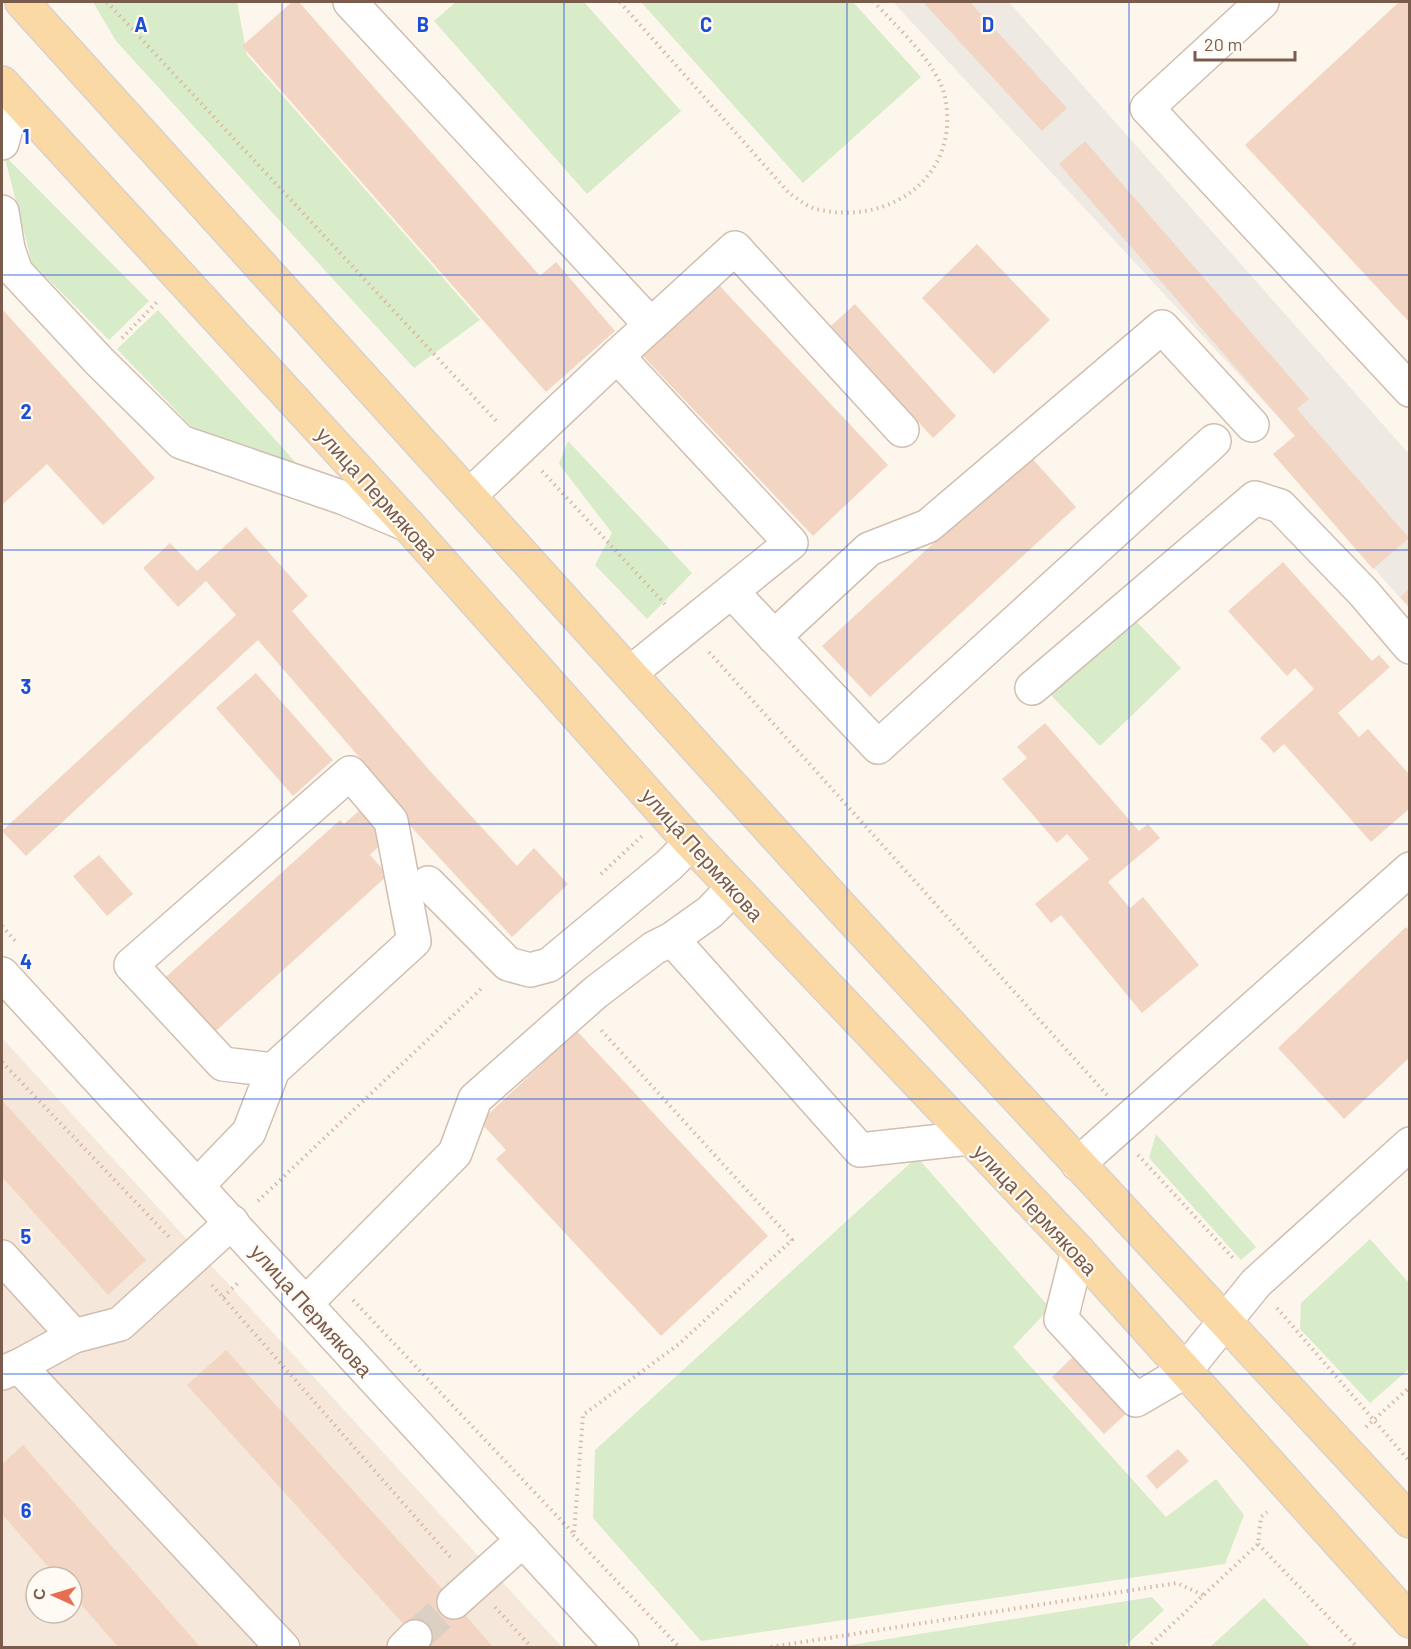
<svg xmlns="http://www.w3.org/2000/svg" width="1411" height="1649" font-family="Barlow,sans-serif">
  <style>
    .residential { fill: #f5e8da; fill-rule: evenodd }
    .industrial { fill: #efe9e4 }
    .green { fill: #d8ecc9 }
    .building { fill: #f3d5c3 }
    .lines { fill: none; stroke-linecap: round; stroke-linejoin: round }
    .minor-tunnel { stroke: #dcd0c4; stroke-width: 33; stroke-dasharray: 33 16; stroke-linecap: butt }
    .minor-casing { stroke: #d1beb0; stroke-width: 36 }
    .major-casing { stroke: #dad1cd; stroke-width: 36 }
    .path { stroke: #d9b8a5; stroke-width: 4; stroke-dasharray: 1.5 4.5; stroke-linecap: butt }
    .minor { stroke: #fff; stroke-width: 33 }
    .major { stroke: #fbd9a5; stroke-width: 33 }
    .grid { fill: none; stroke: #1d4ed8; stroke-width: 1.5; stroke-opacity: 0.55 }
    .labels { text-anchor: middle; dominant-baseline: central; stroke-width: 4.5; stroke-linejoin: round; paint-order: stroke }
    .street-label { font-size: 21px; fill: #7a5c4d; stroke: #fffaf3 }
    .grid-label { font-size: 20px; text-anchor: middle; font-weight: bold; fill: #1d4ed8; stroke: #fffaf3; stroke-width: 4.5; stroke-linejoin: round; paint-order: stroke }
  </style>
  <rect width="100%" height="100%" fill="#fdf6ec"/>
  <path class="residential" d="M2 1038 562 1647H2ZM36 1577H72V1613H36Z"/>
  <polygon class="industrial" points="893,2 1009,2 1409,454 1409,608 1273,454 1295,435"/>
  <g class="green">
    <polygon points="93,2 237,2 247,55 480,320 414,368 116,41"/>
    <polygon points="456,2 584,2 681,111 587,194 434,21"/>
    <polygon points="641,2 853,2 921,77 803,183"/>
    <polygon points="4,155 149,301 109,340 32,263"/>
    <polygon points="158,310 298,465 192,427 117,349"/>
    <polygon points="568,441 692,573 647,619 595,565 612,533 559,464"/>
    <polygon points="1132,617 1181,668 1100,746 1051,695"/>
    <polygon points="1156,1134 1256,1247 1241,1260 1149,1158"/>
    <polygon points="917,1157 1050,1308 1013,1347 1166,1517 1216,1479 1244,1515 1225,1564 701,1641 593,1518 595,1450"/>
    <polygon points="1370,1239 1409,1283 1410,1368 1370,1403 1300,1329 1301,1303"/>
    <polygon points="1152,1597 1164,1610 1124,1647 838,1647"/>
    <polygon points="1264,1598 1311,1647 1210,1647"/>
  </g>
  <g class="building">
    <polygon points="292,2 299,2 540,276 556,262 615,331 546,392 242,46"/>
    <polygon points="923,2 970,2 1067,108 1042,131"/>
    <polygon points="1399,2 1410,2 1410,323 1245,145"/>
    <polygon points="1085,141 1309,399 1297,409 1409,538 1373,569 1273,454 1295,436 1059,164"/>
    <polygon points="977,244 1050,320 994,374 922,298"/>
    <polygon points="718,284 888,465 813,536 642,355"/>
    <polygon points="855,304 956,416 933,438 831,326"/>
    <polygon points="2,309 155,478 103,525 47,464 2,505"/>
    <polygon points="1029,455 1076,507 870,697 822,646"/>
    <polygon points="246,527 308,596 292,611 430,771 517,866 534,848 568,884 512,937 392,806 397,801 258,640 26,856 2,831 236,615 206,581 178,607 143,568 170,543 197,571"/>
    <polygon points="1283,562 1372,661 1379,655 1390,667 1338,713 1359,737 1368,729 1410,775 1410,808 1371,842 1284,744 1274,753 1260,738 1314,689 1295,668 1287,676 1228,611"/>
    <polygon points="1410,588 1410,608 1400,597"/>
    <polygon points="256,673 333,760 293,796 216,708"/>
    <polygon points="1045,723 1139,831 1148,824 1160,838 1108,882 1130,908 1143,897 1199,965 1142,1013 1061,915 1051,923 1035,904 1089,859 1067,834 1057,843 1002,779 1027,758 1017,747"/>
    <polygon points="360,810 386,839 370,855 388,875 206,1040 157,985 340,820 344,824"/>
    <polygon points="99,855 133,894 107,916 73,876"/>
    <polygon points="1406,927 1410,932 1410,1057 1344,1119 1278,1048"/>
    <polygon points="577,1031 768,1236 661,1336 496,1159 506,1150 480,1122"/>
    <polygon points="2,1100 146,1260 108,1295 2,1177"/>
    <polygon points="226,1350 454,1602 494,1648 425,1648 187,1385"/>
    <polygon points="1077,1353 1130,1410 1104,1434 1052,1377"/>
    <polygon points="23,1445 201,1648 119,1648 72,1594 72,1577 57,1577 2,1514 2,1464"/>
    <polygon points="1178,1449 1189,1461 1157,1489 1146,1476"/>
  </g>
  <g class="lines">
    <polyline class="minor-tunnel" points="415,1637 454,1602"/>
    <g class="minor-casing">
      <g id="minor">
        <polyline points="350,2 651,325"/>
        <polyline points="1262,2 1147,108 1410,390"/>
        <polyline points="2,99 14,98 2,143"/>
        <polyline points="2,212 8,249 2,251"/>
        <polyline points="8,249 16,272 99,361 181,442 344,498 408,525"/>
        <polyline points="469,496 617,356"/>
        <polyline points="732,592 878,747 1214,441"/>
        <polyline points="774,637 869,549 928,526 1162,327 1252,425"/>
        <polyline points="630,673 791,543 617,356 735,248 902,430"/>
        <polyline points="1032,688 1255,498 1280,506 1363,592 1410,647"/>
        <polyline points="428,883 508,964 530,970 549,965 669,865 691,843"/>
        <polyline points="733,888 710,912 672,939 860,1150 969,1138"/>
        <polyline points="2,974 622,1648"/>
        <polyline points="1078,1164 1410,869"/>
        <polyline points="197,1186 249,1132 273,1070 414,941 391,821 350,773 131,965 223,1064 273,1070"/>
        <polyline points="1078,1251 1061,1319 1136,1400 1184,1372 1256,1283 1410,1144"/>
        <polyline points="2,1257 74,1336"/>
        <polyline points="306,1303 455,1153 475,1099 596,992 654,948 672,939"/>
        <polyline points="19,1366 283,1648"/>
        <polyline points="2,1373 19,1366 74,1336 120,1324 232,1222"/>
        <polyline points="454,1602 523,1540"/>
        <polyline points="404,1648 415,1637"/>
      </g>
    </g>
    <g class="major-casing">
      <g id="major">
        <polyline points="22,2 839,905 1410,1521"/>
        <polyline points="2,83 408,525 691,843 1078,1251 1410,1621"/>
      </g>
    </g>
    <g class="path">
      <polyline points="107,2 498,423"/>
      <path d="M620 2 789 193C797 198 807 207 816 209 890 227 961 176 945 97 938 64 896 26 874 2"/>
      <polyline points="122,338 159,300"/>
      <polyline points="542,471 665,604"/>
      <polyline points="709,652 1107,1095"/>
      <polyline points="601,874 642,836"/>
      <polyline points="2,926 17,943"/>
      <polyline points="2,1062 169,1237"/>
      <polyline points="1138,1155 1234,1259"/>
      <polyline points="258,1201 483,987"/>
      <polyline points="212,1285 452,1559"/>
      <polyline points="223,1297 239,1282"/>
      <polyline points="353,1300 574,1534 583,1415 679,1344 792,1240 601,1030"/>
      <polyline points="1277,1308 1410,1462"/>
      <polyline points="1366,1427 1410,1387"/>
      <polyline points="573,1535 680,1648"/>
      <polyline points="1258,1544 1358,1648"/>
      <polyline points="495,1607 532,1648"/>
      <polyline points="765,1648 1177,1583 1203,1595"/>
      <polyline points="1147,1648 1258,1544 1261,1517 1267,1512"/>
    </g>
    <use href="#minor" class="minor"/>
    <use href="#major" class="major"/>
  </g>
  <path class="grid" d="M282 2V1648M564 2V1648M847 2V1648M1129 2V1648M2 275H1410M2 550H1410M2 824H1410M2 1099H1410M2 1374H1410"/>
  <g class="labels">
    <g class="street-label">
      <text transform="translate(378 493) rotate(48)">улица Пермякова</text>
      <text transform="translate(703 854) rotate(48)">улица Пермякова</text>
      <text transform="translate(1036 1209) rotate(47)">улица Пермякова</text>
      <text transform="translate(312 1310) rotate(48)">улица Пермякова</text>
    </g>
  </g>
  <g class="grid-label">
    <text x="141" y="32">A</text>
    <text x="423" y="32">B</text>
    <text x="706" y="32">C</text>
    <text x="988" y="32">D</text>
    <text x="26" y="144">1</text>
    <text x="26" y="419">2</text>
    <text x="26" y="694">3</text>
    <text x="26" y="969">4</text>
    <text x="26" y="1244">5</text>
    <text x="26" y="1518">6</text>
  </g>
  <rect width="1411" height="1649" fill="none" stroke="#7a5c4d" stroke-width="6"/>
  <g transform="translate(54 1595) rotate(274)"><circle r="28" fill="#fffaf3" stroke="#cabbb1" stroke-width="1.5"/>
  <path d="M0-4.5L10 22L0 15L-10 22Z" fill="#e76f51"/>
  <text y="-9" font-size="16" font-weight="bold" text-anchor="middle" fill="#7a5c4d">С</text>
  </g>
  <path d="M1195 51v9h100v-9" fill="none" stroke="#7a5c4d" stroke-width="3"/>
  <text x="1204" y="51" font-size="18" fill="#7a5c4d" stroke="#fffaf3" stroke-width="4.5" paint-order="stroke">20 m</text>
</svg>
